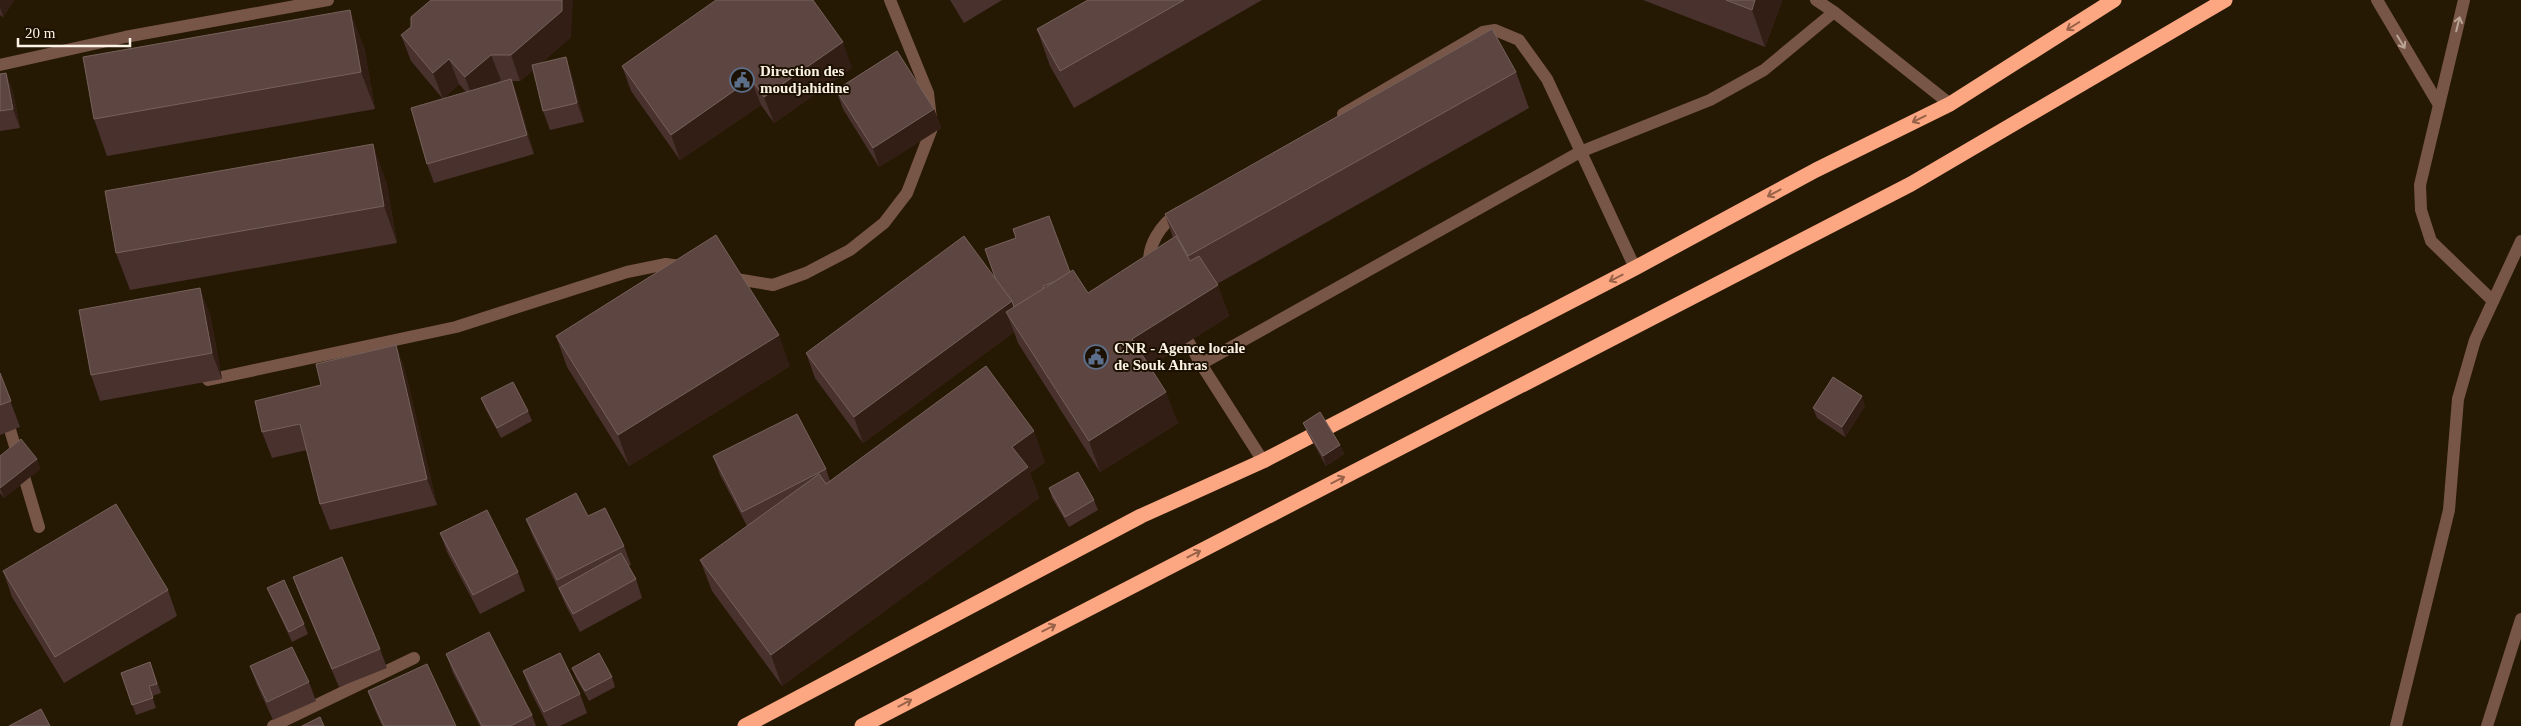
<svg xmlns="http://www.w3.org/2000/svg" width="2521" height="726" font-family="Georgia,serif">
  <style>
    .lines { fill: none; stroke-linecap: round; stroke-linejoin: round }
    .street { stroke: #785647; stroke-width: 12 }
    .highway { stroke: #fca682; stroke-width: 15 }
    .wall { fill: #49312e }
    .shaded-wall { fill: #331e15 }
    .building { fill: #5d4642; stroke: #76615b }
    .oneway { stroke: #baa496 }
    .oneway2 { stroke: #976248 }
    .labels { text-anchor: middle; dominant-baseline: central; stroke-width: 4; stroke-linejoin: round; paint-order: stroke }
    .poi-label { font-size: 15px; font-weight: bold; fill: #fcf3e6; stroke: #1c1000; text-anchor: start }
  </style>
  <rect width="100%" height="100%" fill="#261904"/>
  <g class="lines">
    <g class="street">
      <polyline points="1816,0 1834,12 1950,104"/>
      <polyline points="2377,0 2439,105"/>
      <polyline points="2464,0 2420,185 2421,210 2431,241 2493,301"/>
      <polyline points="0,65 125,37 328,0"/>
      <polyline points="1343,114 1483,32 1495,30 1519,40 1547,79 1635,268"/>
      <path d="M1150 270C1145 247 1161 223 1180 212"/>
      <polyline points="730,278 773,285 806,273 850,250 884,223 907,193 932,128 928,93 890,0"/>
      <polyline points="1180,327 1201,364 1263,461"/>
      <polyline points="1201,364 1580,152 1710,100 1764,70 1834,12"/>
      <polyline points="208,380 456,327 627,272 666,264 687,267"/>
      <polyline points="0,396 39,527"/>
      <polyline points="273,726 414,658"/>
      <polyline points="2396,726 2449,510 2458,399 2475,340 2521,241"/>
      <polyline points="2487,726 2521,619"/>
    </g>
    <g class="highway">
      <polyline points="745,726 1141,516 1263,461 1635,268 1816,170 1950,104 2114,0"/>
      <polyline points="862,726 1911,184 2225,0"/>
    </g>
  </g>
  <g class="wall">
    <polygon points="0,0 14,0 3,17 0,15"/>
    <polygon points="950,0 1002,0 964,23"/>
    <polygon points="1088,0 1262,0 1074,108 1050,66 1037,29"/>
    <polygon points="1643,0 1782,0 1782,1 1765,47"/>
    <polygon points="401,35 571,37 541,63 572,76 584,122 550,130 543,111 533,70 520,81 512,81 518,98 534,154 434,183 427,164 466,92 459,84 443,99 411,61"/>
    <polygon points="364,47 375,109 107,156 94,119"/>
    <polygon points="622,66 852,68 774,123 761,105 680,160 631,91"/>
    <polygon points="1516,72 1529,108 1217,284 1229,316 1150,366 1178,423 1100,472 1018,343 1014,332 863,443 815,378 806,353 996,280 1070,272 1088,293 1173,238 1165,214"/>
    <polygon points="6,73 13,92 20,128 0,131 0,74"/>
    <polygon points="836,90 934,109 941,128 879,167 843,109"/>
    <polygon points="386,181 397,243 130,290 116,253"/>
    <polygon points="210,314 222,379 100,401 91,375"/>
    <polygon points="556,336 790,366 629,466 567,367"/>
    <polygon points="396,345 405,371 437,505 330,530 320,504 307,450 272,458 262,432 321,385"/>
    <polygon points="0,373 20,427 0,435"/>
    <polygon points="481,398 528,411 532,421 501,438 485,408"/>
    <polygon points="1865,406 1845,437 1817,418 1813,408"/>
    <polygon points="1303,423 1340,445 1344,454 1326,466 1307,432"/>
    <polygon points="0,456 37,459 40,469 4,498 0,493"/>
    <polygon points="713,456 826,469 830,481 1045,462 1030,473 1039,498 782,686 712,591 700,560 747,526 720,475"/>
    <polygon points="1049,488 1094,500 1098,510 1069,527 1052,498"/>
    <polygon points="588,516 624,546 631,565 628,566 636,579 642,598 580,632 566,606 559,590 533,537 526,519"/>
    <polygon points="440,533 518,572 525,591 480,614 447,552"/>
    <polygon points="3,571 168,590 177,616 64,683 12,597"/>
    <polygon points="293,577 380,649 387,668 339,687 300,596"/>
    <polygon points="267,588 304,624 308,634 292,642 271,597"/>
    <polygon points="446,654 532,715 536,726 480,726 453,673"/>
    <polygon points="150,662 161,693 152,696 156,708 136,715 121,673"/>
    <polygon points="250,666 309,682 316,701 273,720 257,685"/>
    <polygon points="572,668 612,677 615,687 589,701 576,678"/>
    <polygon points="523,671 580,694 587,713 560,726 548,726 530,690"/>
    <polygon points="368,691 456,726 382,726 375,710"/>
  </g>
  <g class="shaded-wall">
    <polygon points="0,0 14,0 3,17 0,8"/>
    <polygon points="562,0 573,0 571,37 520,81 511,55"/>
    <polygon points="1755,0 1782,0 1782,1 1765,47 1752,10"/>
    <polygon points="350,10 364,47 375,109 361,72"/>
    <polygon points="843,42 852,68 774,123 764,97"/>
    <polygon points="491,55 501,80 474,102 465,77"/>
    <polygon points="566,57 572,76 584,122 577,103"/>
    <polygon points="449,59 459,84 443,99 433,73"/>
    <polygon points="6,73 13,92 20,128 13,109"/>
    <polygon points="511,79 518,98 534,154 527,135"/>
    <polygon points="751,79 761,105 680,160 671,135"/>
    <polygon points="934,109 941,128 879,167 873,148"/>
    <polygon points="373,144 386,181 397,243 384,206"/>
    <polygon points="1218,285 1229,316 1144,370 1132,339"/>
    <polygon points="200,288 210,314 222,379 212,353"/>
    <polygon points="1012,301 1021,327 1006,312 1014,332 863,443 854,417"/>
    <polygon points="779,335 790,366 629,466 618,435"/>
    <polygon points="396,345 405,371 437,505 427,479"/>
    <polygon points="1166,392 1178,423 1100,472 1089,441"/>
    <polygon points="1862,396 1865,406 1845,437 1842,427"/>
    <polygon points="1034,431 1045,462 1030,473 1039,498 782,686 771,655 1012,447"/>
    <polygon points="1340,445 1344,454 1326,466 1323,456"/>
    <polygon points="37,459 40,469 4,498 0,488"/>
  </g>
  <g class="building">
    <polygon points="431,0 562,0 562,11 511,55 491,55 465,77 449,59 433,73 401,35 411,27 411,17"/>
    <polygon points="716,0 813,0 843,42 764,97 751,79 671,135 622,66"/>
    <polygon points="1088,0 1184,0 1060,71 1037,29"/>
    <polygon points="1726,0 1755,0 1752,10"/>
    <polygon points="350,10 361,72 94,119 83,57"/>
    <polygon points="1492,29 1516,72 1188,256 1165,214"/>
    <polygon points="897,51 934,109 873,148 836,90"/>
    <polygon points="566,57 577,103 543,111 532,65"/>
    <polygon points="6,73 13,109 0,111 0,74"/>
    <polygon points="511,79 527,135 427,164 411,108"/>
    <polygon points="373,144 384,206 116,253 105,191"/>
    <polygon points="1049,216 1070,272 1054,282 1043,286 1044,289 1014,307 1012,301 996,280 985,249 1016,238 1013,229"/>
    <polygon points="716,235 779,335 618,435 556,336"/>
    <polygon points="964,236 1012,301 854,417 806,353"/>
    <polygon points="1176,236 1190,261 1199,256 1218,285 1132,339 1166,392 1089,441 1006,312 1073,270 1088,293"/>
    <polygon points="200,288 212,353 91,375 79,310"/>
    <polygon points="396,345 427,479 320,504 300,424 262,432 255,401 321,385 316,364"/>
    <polygon points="986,366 1034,431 1012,447 1028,467 771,655 700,560 819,474 826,484"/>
    <polygon points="0,373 11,401 0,405"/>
    <polygon points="1833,377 1862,396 1842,427 1813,408"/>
    <polygon points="513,382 528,411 497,428 481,398"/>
    <polygon points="1320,412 1340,445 1323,456 1303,423"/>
    <polygon points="797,414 826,469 742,512 713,456"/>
    <polygon points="21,439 37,459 0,488 0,456"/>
    <polygon points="1078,472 1094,500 1065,517 1049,488"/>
    <polygon points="576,493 588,516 605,508 624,546 557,580 526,519"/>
    <polygon points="116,504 168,590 55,657 3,571"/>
    <polygon points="487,510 518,572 473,595 440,533"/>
    <polygon points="621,553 636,579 573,614 559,588"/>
    <polygon points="342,557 380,649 332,669 293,577"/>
    <polygon points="284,580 304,624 289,632 267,588"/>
    <polygon points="489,632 532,715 510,726 482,726 446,654"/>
    <polygon points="292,647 309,682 267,702 250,666"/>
    <polygon points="560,653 580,694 544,712 523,671"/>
    <polygon points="599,653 612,677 585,691 572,668"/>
    <polygon points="150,662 157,684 149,686 153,698 132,705 121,673"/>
    <polygon points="427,664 456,726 384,726 368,691"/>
    <polygon points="41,709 50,726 9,726"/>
    <polygon points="320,717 324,726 302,726"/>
  </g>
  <defs><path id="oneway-shaft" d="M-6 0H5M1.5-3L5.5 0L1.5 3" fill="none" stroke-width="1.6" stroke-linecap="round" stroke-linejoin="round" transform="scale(1.25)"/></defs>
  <g class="oneway">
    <use href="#oneway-shaft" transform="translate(2458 24) rotate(-76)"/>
    <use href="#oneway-shaft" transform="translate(2401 42) rotate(59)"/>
  </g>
  <g class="oneway2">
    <use href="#oneway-shaft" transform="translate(2073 26) rotate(148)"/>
    <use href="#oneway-shaft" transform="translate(1919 119) rotate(154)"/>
    <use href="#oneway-shaft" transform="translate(1774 193) rotate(152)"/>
    <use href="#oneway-shaft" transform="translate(1616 278) rotate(153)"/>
    <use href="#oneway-shaft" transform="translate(1338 480) rotate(-27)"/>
    <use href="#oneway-shaft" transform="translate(1194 554) rotate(-27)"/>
    <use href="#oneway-shaft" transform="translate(1049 628) rotate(-27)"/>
    <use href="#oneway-shaft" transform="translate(905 703) rotate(-28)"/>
  </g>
  <defs>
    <g id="civic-ring" transform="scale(1.25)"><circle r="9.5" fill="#1c1000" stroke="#5c6f8a" stroke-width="1.5"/><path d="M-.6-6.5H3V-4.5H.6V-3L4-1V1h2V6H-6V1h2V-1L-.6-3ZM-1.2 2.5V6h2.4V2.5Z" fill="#5c6f8a"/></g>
  </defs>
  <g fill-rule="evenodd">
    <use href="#civic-ring" x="742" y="80"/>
    <use href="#civic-ring" x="1096" y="357"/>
  </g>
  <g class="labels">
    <g class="poi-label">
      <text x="760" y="71">Direction des<tspan x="760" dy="17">moudjahidine</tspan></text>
      <text x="1114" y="348">CNR - Agence locale<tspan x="1114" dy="17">de Souk Ahras</tspan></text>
    </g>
  </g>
  <path d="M18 38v8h112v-8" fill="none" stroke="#fcf3e6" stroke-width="2.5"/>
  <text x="25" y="38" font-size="15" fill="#fcf3e6" stroke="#1c1000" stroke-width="4" paint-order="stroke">20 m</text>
</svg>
